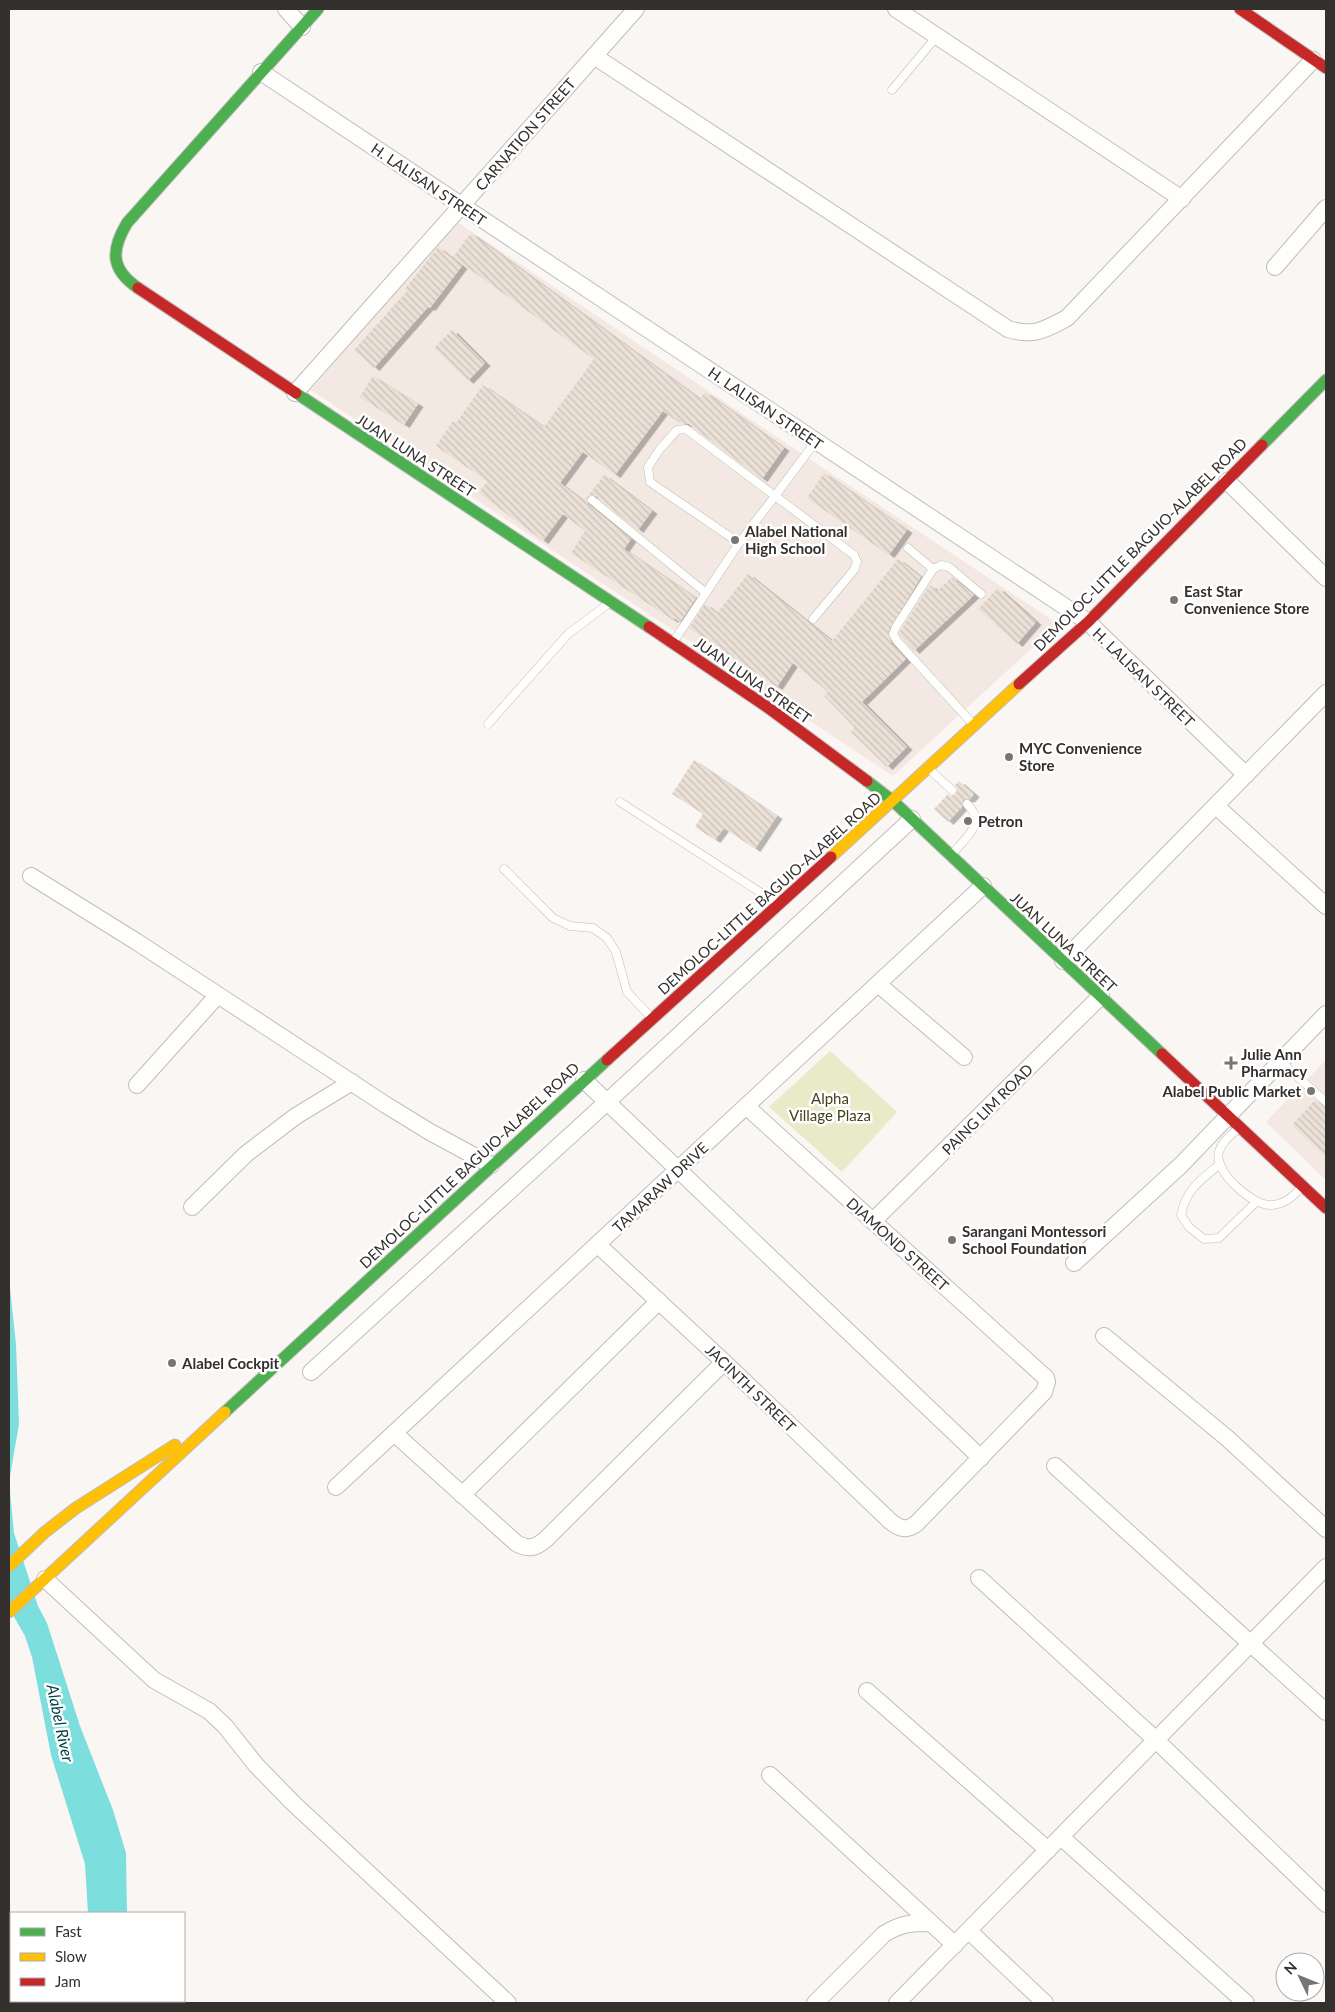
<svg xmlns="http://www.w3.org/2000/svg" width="1335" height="2012" font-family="Lato,sans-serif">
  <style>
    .built { fill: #f3e8e2 }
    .green { fill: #e9eac7 }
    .water { fill: #7cdedd }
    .building { fill: url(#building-back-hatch); filter: url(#shadow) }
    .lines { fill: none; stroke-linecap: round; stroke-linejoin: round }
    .lane-casing { stroke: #c0bdbb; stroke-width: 9 }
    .street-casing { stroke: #c0bdbb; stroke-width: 18 }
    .fast-casing { stroke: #c0bdbb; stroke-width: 13 }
    .slow-casing { stroke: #c0bdbb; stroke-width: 13 }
    .jam-casing { stroke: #c0bdbb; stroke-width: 13 }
    .lane { stroke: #fefefd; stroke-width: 8 }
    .street { stroke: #fefefd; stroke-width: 16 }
    .fast { stroke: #4caf50; stroke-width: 11 }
    .slow { stroke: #ffc107; stroke-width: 11 }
    .jam { stroke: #c62828; stroke-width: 11 }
    .poi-dot { fill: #797573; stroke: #fff; stroke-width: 2 }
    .labels { text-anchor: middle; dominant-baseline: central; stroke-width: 5; stroke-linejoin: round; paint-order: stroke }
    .street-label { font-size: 15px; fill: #33302e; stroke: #fff }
    .poi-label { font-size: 15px; font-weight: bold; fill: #33302e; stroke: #fff; text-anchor: start }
    .park-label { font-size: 15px; fill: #41431c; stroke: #fff }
    .water-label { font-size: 16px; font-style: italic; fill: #004343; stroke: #fff }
  </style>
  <defs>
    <pattern id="building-back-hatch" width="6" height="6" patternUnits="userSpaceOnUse" patternTransform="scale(1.25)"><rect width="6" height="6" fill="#eae0d6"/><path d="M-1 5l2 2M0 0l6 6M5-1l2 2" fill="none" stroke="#c9c0b8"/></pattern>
    <filter id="shadow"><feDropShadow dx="5.5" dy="3" stdDeviation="0" flood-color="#0004"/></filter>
  </defs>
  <rect width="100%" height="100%" fill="#faf6f3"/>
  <g class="built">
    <polygon points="456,221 805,456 1058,624 893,776 311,390"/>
    <polygon points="1326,1060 1326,1180 1266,1122"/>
  </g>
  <polygon class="green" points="830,1051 897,1112 842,1172 769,1107"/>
  <polygon class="water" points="9,1278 16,1345 19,1424 9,1482 14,1533 38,1606 47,1623 80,1726 113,1810 126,1853 127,1913 88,1913 85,1864 51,1755 32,1657 25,1636 9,1608"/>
  <g class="building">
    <polygon points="471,233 700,399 705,392 784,448 762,479 689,424 684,424 675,418 674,419 663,411 615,475 583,452 560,483 584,501 604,475 652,511 638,530 596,496 590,495 587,499 588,504 631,539 624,549 696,598 680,622 674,618 673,620 571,553 585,531 563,514 543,541 479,493 487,481 436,446 453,421 456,423 483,385 544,427 594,359 453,257"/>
    <polygon points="438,247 462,266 430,308 428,307 374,368 354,350 407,291 405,289"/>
    <polygon points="452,330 485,363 468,381 434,348"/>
    <polygon points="373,376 418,404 404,425 360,397"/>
    <polygon points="824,473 907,530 889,555 807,498"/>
    <polygon points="898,559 921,577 888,632 892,644 906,659 862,702 907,747 887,767 851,732 855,728 824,696 828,692 793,663 777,687 689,628 705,604 717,613 748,574 832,641"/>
    <polygon points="952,577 974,595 914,651 902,638 899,634 901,630 930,585 937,591"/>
    <polygon points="998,588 1036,622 1017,644 978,609"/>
    <polygon points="694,760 777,816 755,849 724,828 715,840 695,827 703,814 672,794"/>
    <polygon points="959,781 974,794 970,799 963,800 962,807 948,822 934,809 948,794 951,796 956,794 957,789 955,785"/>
    <polygon points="1315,1100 1326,1107 1326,1157 1292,1125"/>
  </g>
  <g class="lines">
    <g class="lane-casing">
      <g id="lane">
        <polyline points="892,90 937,36"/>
        <polyline points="592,500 706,593"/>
        <polyline points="908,548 933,569"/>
        <polyline points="813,619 854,570 857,562 854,555 775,496 816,441"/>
        <polyline points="674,641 739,543 775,496 686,429 677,430 660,449 648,467 650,482 739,543"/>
        <polyline points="972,723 897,641 893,634 896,627 933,569 941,565 949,567 981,594"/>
        <polyline points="488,724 568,634 608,604"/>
        <polyline points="929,769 952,790"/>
        <polyline points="620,802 777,903"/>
        <path d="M952 854C965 839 987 823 967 804"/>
        <polyline points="504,869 553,918 570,926 593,928 607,938 616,952 627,992 651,1017"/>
        <polyline points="1281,1062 1326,1102"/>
        <path d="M1239 1128C1231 1135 1222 1141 1219 1152 1213 1171 1253 1207 1272 1205 1285 1204 1292 1197 1301 1188"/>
        <path d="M1220 1164C1201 1180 1186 1189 1181 1215L1189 1227 1204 1239 1219 1238 1256 1202"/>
      </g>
    </g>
    <g class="street-casing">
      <g id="street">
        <polyline points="286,9 302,27"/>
        <polyline points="896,9 1182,199"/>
        <path d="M594 56 1008 329C1034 337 1044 330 1067 318L1313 60"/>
        <polyline points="261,72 1088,622 1246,775"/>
        <polyline points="1275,267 1326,208"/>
        <polyline points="295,393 636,9"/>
        <polyline points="1227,481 1326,578"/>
        <polyline points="1216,806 1326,906"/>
        <polyline points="31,876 137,942 386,1105 430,1132 491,1165"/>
        <polyline points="1063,961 1326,693"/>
        <polyline points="878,984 964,1057"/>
        <polyline points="584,1080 981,1458"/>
        <polyline points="137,1085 217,996"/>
        <polyline points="192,1207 246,1154 296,1116 352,1082"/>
        <polyline points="873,1221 1101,996"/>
        <path d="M598 1245 724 1362 890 1521C900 1529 906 1531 916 1524L1044 1392 1047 1382 1046 1378 747 1107"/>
        <polyline points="1074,1263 1181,1165 1326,1014"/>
        <polyline points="1104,1336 1227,1438 1326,1529"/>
        <polyline points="311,1372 607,1102 912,819"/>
        <path d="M394 1433 516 1543C528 1550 536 1548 546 1539L724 1362"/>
        <polyline points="1055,1466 1326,1712"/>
        <polyline points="336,1487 983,886"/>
        <polyline points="462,1495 659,1301"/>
        <polyline points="979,1578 1156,1740 1326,1904"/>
        <polyline points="45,1579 154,1680 209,1711 225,1726 256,1765 293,1803 508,2003"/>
        <polyline points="867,1691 1048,1850"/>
        <polyline points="770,1775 955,1945"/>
        <polyline points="1061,1837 1246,2003"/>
        <polyline points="969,1931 1045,2003"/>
        <path d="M815 2003 884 1934C902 1923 911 1923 931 1923"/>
        <polyline points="897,2003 1326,1567"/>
      </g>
    </g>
    <g class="fast-casing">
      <g id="fast">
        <path d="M138 288C110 269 111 250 127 223L318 9"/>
        <polyline points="296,393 649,627"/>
        <polyline points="1262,445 1326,380"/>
        <polyline points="867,781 893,801 1162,1054"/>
        <polyline points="225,1412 607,1060"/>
      </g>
    </g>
    <g class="slow-casing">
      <g id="slow">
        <polyline points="831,857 1019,684"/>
        <polyline points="9,1566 45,1532 76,1508 175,1445"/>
        <polyline points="9,1612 225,1412"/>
      </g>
    </g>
    <g class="jam-casing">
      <g id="jam">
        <polyline points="1240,9 1326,68"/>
        <polyline points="138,288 296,393"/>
        <polyline points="649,627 770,709 867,781"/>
        <polyline points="1019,684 1088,622 1262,445"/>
        <polyline points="1162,1054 1326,1208"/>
        <polyline points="607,1060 831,857"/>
      </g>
    </g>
    <use href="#lane" class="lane"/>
    <use href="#street" class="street"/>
    <use href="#fast" class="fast"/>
    <use href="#slow" class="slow"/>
    <use href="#jam" class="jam"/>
  </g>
  <g class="poi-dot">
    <circle cx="735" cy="540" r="5"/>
    <circle cx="1174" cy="600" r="5"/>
    <circle cx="1009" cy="757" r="5"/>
    <circle cx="968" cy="821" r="5"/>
    <path d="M1228.5 1055.5h5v5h5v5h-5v5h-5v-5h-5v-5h5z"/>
    <circle cx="1311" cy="1091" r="5"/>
    <circle cx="952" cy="1240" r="5"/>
    <circle cx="172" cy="1363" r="5"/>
  </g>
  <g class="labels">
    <g class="street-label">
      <text transform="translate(525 134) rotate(-49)">CARNATION STREET</text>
      <text transform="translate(429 184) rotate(34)">H. LALISAN STREET</text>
      <text transform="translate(766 408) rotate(34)">H. LALISAN STREET</text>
      <text transform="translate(416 455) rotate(33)">JUAN LUNA STREET</text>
      <text transform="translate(1140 544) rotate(-45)">DEMOLOC-LITTLE BAGUIO-ALABEL ROAD</text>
      <text transform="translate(1144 677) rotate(44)">H. LALISAN STREET</text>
      <text transform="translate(753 680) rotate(35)">JUAN LUNA STREET</text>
      <text transform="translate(769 893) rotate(-42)">DEMOLOC-LITTLE BAGUIO-ALABEL ROAD</text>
      <text transform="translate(1064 942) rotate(43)">JUAN LUNA STREET</text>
      <text transform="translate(987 1109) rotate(-45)">PAING LIM ROAD</text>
      <text transform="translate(469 1165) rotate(-43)">DEMOLOC-LITTLE BAGUIO-ALABEL ROAD</text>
      <text transform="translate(660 1187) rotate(-43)">TAMARAW DRIVE</text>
      <text transform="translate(898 1244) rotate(42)">DIAMOND STREET</text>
      <text transform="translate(751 1388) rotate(44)">JACINTH STREET</text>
    </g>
    <g class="poi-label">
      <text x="745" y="531">Alabel National<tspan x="745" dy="17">High School</tspan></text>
      <text x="1184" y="591">East Star<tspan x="1184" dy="17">Convenience Store</tspan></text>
      <text x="1019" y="748">MYC Convenience<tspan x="1019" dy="17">Store</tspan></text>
      <text x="978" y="821">Petron</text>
      <text x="1241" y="1054">Julie Ann<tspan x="1241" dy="17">Pharmacy</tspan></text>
      <text x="1301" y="1091" text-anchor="end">Alabel Public Market</text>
      <text x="962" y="1231">Sarangani Montessori<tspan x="962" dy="17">School Foundation</tspan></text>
      <text x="182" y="1363">Alabel Cockpit</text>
    </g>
    <g class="park-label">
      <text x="830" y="1098">Alpha<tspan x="830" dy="17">Village Plaza</tspan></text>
    </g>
    <g class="water-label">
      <text transform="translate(61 1723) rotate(78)">Alabel River</text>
    </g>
  </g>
  <rect width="1335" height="2012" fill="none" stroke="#33302e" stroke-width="20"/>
  <rect x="10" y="1912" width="175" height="90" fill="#ffffff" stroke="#adacab"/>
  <rect x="20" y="1928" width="25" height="8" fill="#4caf50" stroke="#adacab"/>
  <text x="55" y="1937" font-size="15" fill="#33302e">Fast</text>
  <rect x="20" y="1953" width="25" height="8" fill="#ffc107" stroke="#adacab"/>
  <text x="55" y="1962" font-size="15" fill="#33302e">Slow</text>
  <rect x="20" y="1978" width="25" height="8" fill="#c62828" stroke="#adacab"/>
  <text x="55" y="1987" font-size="15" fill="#33302e">Jam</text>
  <g transform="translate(1300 1977) rotate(313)"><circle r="24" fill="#ffffff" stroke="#adacab"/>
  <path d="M0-4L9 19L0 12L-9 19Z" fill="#797573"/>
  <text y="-8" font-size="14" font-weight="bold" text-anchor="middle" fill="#33302e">N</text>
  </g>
</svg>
